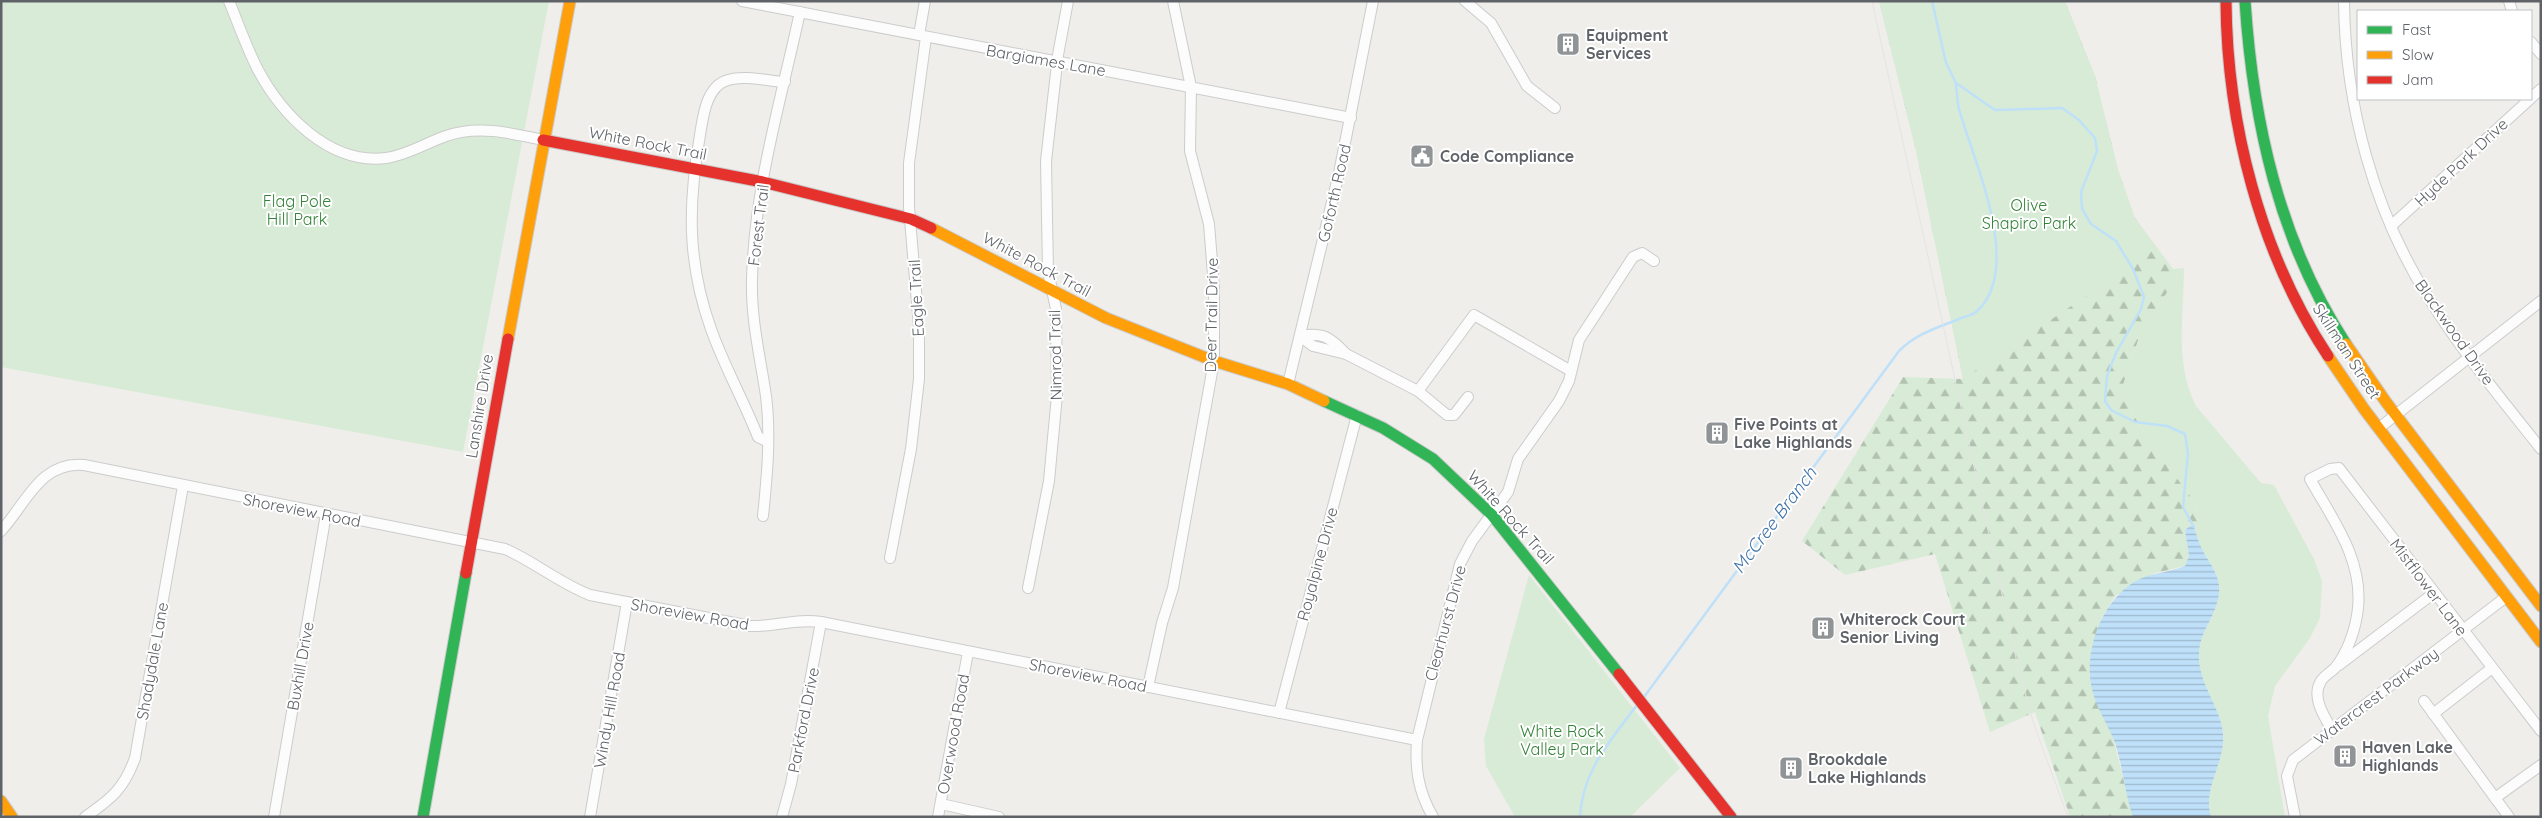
<svg xmlns="http://www.w3.org/2000/svg" width="2542" height="818" font-family="Quicksand,sans-serif">
  <style>
    .forest { fill: url(#forest-firs) }
    .park { fill: #d8ebd6 }
    .water { fill: url(#water-rules) }
    .lines { fill: none; stroke-linecap: round; stroke-linejoin: round }
    .stream { stroke: #bfe0f9; stroke-width: 2.5 }
    .street-casing { stroke: #cbcccc; stroke-width: 12 }
    .fast-casing { stroke: #cacacb; stroke-width: 13 }
    .slow-casing { stroke: #cacacb; stroke-width: 13 }
    .jam-casing { stroke: #cacacb; stroke-width: 13 }
    .street { stroke: #fdfcfc; stroke-width: 10 }
    .fast { stroke: #30b455; stroke-width: 11 }
    .slow { stroke: #ff9f0a; stroke-width: 11 }
    .jam { stroke: #e5322d; stroke-width: 11 }
    .tram { stroke: #e4e4e4; stroke-width: 1 }
    .labels { text-anchor: middle; dominant-baseline: central; stroke-width: 4; stroke-linejoin: round; paint-order: stroke }
    .poi-label { font-size: 16px; font-weight: bold; fill: #5f6368; stroke: #fff; text-anchor: start }
    .street-label { font-size: 16px; fill: #5f6368; stroke: #fff }
    .park-label { font-size: 16px; fill: #348238; stroke: #fff }
    .water-label { font-size: 18px; font-style: italic; fill: #4174aa; stroke: #fff }
  </style>
  <defs>
    <pattern id="forest-firs" width="22" height="20" patternUnits="userSpaceOnUse" patternTransform="scale(1.25)"><rect width="22" height="20" fill="#d8ebd6"/><path d="M5 1l3.5 6h-7zM16 11l3.5 6h-7z" fill="#b2c2b1"/></pattern>
    <pattern id="water-rules" width="6" height="5" patternUnits="userSpaceOnUse" patternTransform="scale(1.25)"><rect width="6" height="5" fill="#bfe0f9"/><path d="M0 2.5h6" fill="none" stroke="#9eb9cd"/></pattern>
  </defs>
  <rect width="100%" height="100%" fill="#efeeea"/>
  <polygon class="forest" points="1879,1 2065,1 2095,76 2118,170 2135,218 2173,269 2184,268 2142,329 2120,394 2156,450 2194,501 2199,521 2185,530 2189,556 2185,566 2155,573 2115,596 2102,617 2092,648 2093,693 2111,730 2133,817 2070,817 2035,712 1990,732 1935,554 1845,575 1802,541 1903,377 1963,379 1917,155"/>
  <g class="park">
    <polygon points="1,1 549,1 463,452 1,367"/>
    <polygon points="1879,1 2065,1 2095,76 2118,170 2135,218 2157,248 1963,379 1917,155"/>
    <path d="M2184 268C2184 314 2174 363 2196 406L2261 483 2274 485 2314 559 2322 581 2320 618 2310 638 2275 686 2268 716 2285 817H2211C2203 790 2221 769 2223 743 2226 711 2198 687 2199 655 2199 636 2209 625 2215 609 2225 584 2216 573 2204 553 2199 544 2196 533 2193 524L2199 521 2194 501 2156 450 2120 394 2142 329Z"/>
    <polygon points="1529,575 1680,768 1630,817 1515,817 1486,766 1484,739"/>
  </g>
  <path class="water" d="M2193 524C2196 533 2199 544 2204 553 2216 573 2225 584 2215 609 2209 625 2199 636 2199 655 2198 687 2226 711 2223 743 2221 769 2203 790 2211 817H2133C2125 794 2123 769 2116 746 2110 727 2098 712 2093 693 2082 655 2100 603 2134 582 2150 572 2169 573 2185 566L2189 556 2185 530Z"/>
  <g class="lines">
    <g class="stream">
      <polyline points="1932,1 1946,63 1956,83 1995,110 2062,108 2079,120 2095,138 2097,151 2081,192 2082,209 2091,224 2116,241 2133,269 2144,297 2141,309 2116,353 2107,376 2105,401 2111,410 2135,422 2167,426 2185,434 2188,453 2183,507 2194,527"/>
      <path d="M1644 697 1899 351C1916 334 1936 328 1959 319 1964 317 1972 315 1976 312 2025 269 1973 160 1959 109 1957 101 1957 92 1956 83"/>
      <path d="M1580 817C1582 771 1611 740 1637 705"/>
    </g>
    <g class="street-casing">
      <g id="street">
        <path d="M229 1C238 23 246 46 257 68 281 114 329 165 386 158 407 155 426 143 446 136 478 125 511 133 543 140"/>
        <polyline points="742,1 1351,118"/>
        <polyline points="1465,1 1491,23 1527,86 1555,108"/>
        <path d="M2344 1C2345 105 2374 213 2430 300 2463 353 2503 401 2541 449"/>
        <polyline points="2509,1 2512,11"/>
        <polyline points="919,35 925,1"/>
        <polyline points="2531,42 2541,54"/>
        <polyline points="2531,98 2541,89"/>
        <polyline points="2391,226 2530,99"/>
        <polyline points="1300,336 1313,346 1346,354 1418,391 1474,315 1571,371"/>
        <path d="M1300 336C1323 332 1330 337 1346 354"/>
        <polyline points="1288,384 1339,173 1373,1"/>
        <polyline points="1418,391 1447,415 1454,415 1468,397"/>
        <polyline points="2379,428 2541,301"/>
        <path d="M768 442 758 437C744 401 724 366 711 329 687 262 688 204 700 135 703 117 706 86 728 80 745 75 768 81 785 82"/>
        <path d="M763 516C767 477 771 435 766 396 760 356 751 320 752 280 754 189 781 100 800 12"/>
        <path d="M1 531C26 504 40 461 84 465L505 549C535 562 559 583 590 595L750 626C774 627 798 618 821 622L1417 740"/>
        <polyline points="890,558 911,449 919,379 919,327 909,207 909,163 926,37"/>
        <polyline points="1028,588 1049,481 1057,395 1056,309 1048,271 1046,161 1058,55 1068,1"/>
        <polyline points="2339,665 2434,593"/>
        <polyline points="1148,687 1162,623 1173,588 1214,361 1214,287 1209,224 1190,151 1191,87 1173,1"/>
        <polyline points="2424,701 2509,817"/>
        <polyline points="1279,713 1357,415"/>
        <polyline points="2433,714 2492,668"/>
        <path d="M2332 730C2324 716 2311 697 2321 681 2324 676 2331 672 2335 668 2348 652 2356 628 2358 608 2363 559 2333 520 2310 479L2330 469 2339 468 2541 731"/>
        <polyline points="2495,798 2541,765"/>
        <polyline points="941,804 999,817"/>
        <path d="M85 817C111 799 124 789 135 758L183 486"/>
        <polyline points="274,817 326,514"/>
        <polyline points="590,817 627,602"/>
        <polyline points="782,817 791,784 821,622"/>
        <polyline points="938,817 968,652"/>
        <path d="M1433 817C1418 791 1415 769 1417 740L1460 564 1472 541 1508 492 1518 459 1559 401 1569 381 1579 340 1633 257 1642 253 1654 261"/>
        <polyline points="2295,817 2287,776 2293,760 2506,597"/>
      </g>
    </g>
    <g class="fast-casing">
      <g id="fast">
        <path d="M2245 1C2253 122 2279 241 2346 344"/>
        <polyline points="1324,401 1383,428 1433,459 1492,515 1619,674"/>
        <polyline points="423,817 466,573"/>
      </g>
    </g>
    <g class="slow-casing">
      <g id="slow">
        <polyline points="931,228 1106,318 1214,361 1288,384 1324,401"/>
        <polyline points="508,339 570,1"/>
        <polyline points="2346,344 2386,402 2541,606"/>
        <polyline points="2328,356 2364,409 2541,642"/>
        <polyline points="1,801 12,817"/>
      </g>
    </g>
    <g class="jam-casing">
      <g id="jam">
        <path d="M2226 1C2227 124 2260 253 2328 356"/>
        <polyline points="543,140 763,182 911,219 931,228"/>
        <polyline points="466,573 508,339"/>
        <polyline points="1619,674 1731,817"/>
      </g>
    </g>
    <use href="#street" class="street"/>
    <use href="#fast" class="fast"/>
    <use href="#slow" class="slow"/>
    <use href="#jam" class="jam"/>
    <polyline class="tram" points="1872,1 2018,667 2035,728 2068,817"/>
  </g>
  <defs>
    <g id="building-square" transform="scale(1.25)"><rect x="-9" y="-9" width="18" height="18" rx="4" fill="#919496" stroke="#fff"/><path d="M-4-6H4V6H1V3H-1V6H-4ZM-2.5-4.3h1.7v1.8h-1.7ZM.8-4.3h1.7v1.8H.8ZM-2.5-1h1.7V.8h-1.7ZM.8-1h1.7V.8H.8Z" fill="#fff"/></g>
    <g id="civic-square" transform="scale(1.25)"><rect x="-9" y="-9" width="18" height="18" rx="4" fill="#919496" stroke="#fff"/><path d="M-.6-6.5H3V-4.5H.6V-3L4-1V1h2V6H-6V1h2V-1L-.6-3ZM-1.2 2.5V6h2.4V2.5Z" fill="#fff"/></g>
  </defs>
  <g fill-rule="evenodd">
    <use href="#building-square" x="1568" y="44"/>
    <use href="#civic-square" x="1422" y="156"/>
    <use href="#building-square" x="1717" y="433"/>
    <use href="#building-square" x="1823" y="628"/>
    <use href="#building-square" x="2345" y="756"/>
    <use href="#building-square" x="1791" y="768"/>
  </g>
  <g class="labels">
    <g class="poi-label">
      <text x="1586" y="35">Equipment<tspan x="1586" dy="18">Services</tspan></text>
      <text x="1440" y="156">Code Compliance</text>
      <text x="1734" y="424">Five Points at<tspan x="1734" dy="18">Lake Highlands</tspan></text>
      <text x="1840" y="619">Whiterock Court<tspan x="1840" dy="18">Senior Living</tspan></text>
      <text x="2362" y="747">Haven Lake<tspan x="2362" dy="18">Highlands</tspan></text>
      <text x="1808" y="759">Brookdale<tspan x="1808" dy="18">Lake Highlands</tspan></text>
    </g>
    <g class="street-label">
      <text transform="translate(1046 60) rotate(10)">Bargiames Lane</text>
      <text transform="translate(648 143) rotate(11)">White Rock Trail</text>
      <text transform="translate(2461 162) rotate(-43)">Hyde Park Drive</text>
      <text transform="translate(1334 193) rotate(-77)">Goforth Road</text>
      <text transform="translate(758 225) rotate(-83)">Forest Trail</text>
      <text transform="translate(1037 264) rotate(28)">White Rock Trail</text>
      <text transform="translate(916 298) rotate(-93)">Eagle Trail</text>
      <text transform="translate(1211 315) rotate(-89)">Deer Trail Drive</text>
      <text transform="translate(2455 332) rotate(55)">Blackwood Drive</text>
      <text transform="translate(2347 351) rotate(57)">Skillman Street</text>
      <text transform="translate(1055 355) rotate(-91)">Nimrod Trail</text>
      <text transform="translate(479 406) rotate(-81)">Lanshire Drive</text>
      <text transform="translate(302 510) rotate(11)">Shoreview Road</text>
      <text transform="translate(1511 517) rotate(48)">White Rock Trail</text>
      <text transform="translate(1317 564) rotate(-75)">Royalpine Drive</text>
      <text transform="translate(2429 587) rotate(53)">Mistflower Lane</text>
      <text transform="translate(690 614) rotate(10)">Shoreview Road</text>
      <text transform="translate(1445 623) rotate(-75)">Clearhurst Drive</text>
      <text transform="translate(152 661) rotate(-80)">Shadydale Lane</text>
      <text transform="translate(300 666) rotate(-80)">Buxhill Drive</text>
      <text transform="translate(1088 675) rotate(11)">Shoreview Road</text>
      <text transform="translate(2376 696) rotate(-37)">Watercrest Parkway</text>
      <text transform="translate(609 710) rotate(-80)">Windy Hill Road</text>
      <text transform="translate(803 720) rotate(-79)">Parkford Drive</text>
      <text transform="translate(953 734) rotate(-80)">Overwood Road</text>
    </g>
    <g class="park-label">
      <text x="297" y="201">Flag Pole<tspan x="297" dy="18">Hill Park</tspan></text>
      <text x="2029" y="205">Olive<tspan x="2029" dy="18">Shapiro Park</tspan></text>
      <text x="1562" y="731">White Rock<tspan x="1562" dy="18">Valley Park</tspan></text>
    </g>
    <g class="water-label">
      <text transform="translate(1774 520) rotate(-53)">McCree Branch</text>
    </g>
  </g>
  <rect width="2542" height="818" fill="none" stroke="#5f6368" stroke-width="5"/>
  <rect x="2357" y="10" width="175" height="90" fill="#ffffff" stroke="#bfc1c3"/>
  <rect x="2367" y="26" width="25" height="8" fill="#30b455" stroke="#bfc1c3"/>
  <text x="2402" y="35" font-size="15" fill="#5f6368">Fast</text>
  <rect x="2367" y="51" width="25" height="8" fill="#ff9f0a" stroke="#bfc1c3"/>
  <text x="2402" y="60" font-size="15" fill="#5f6368">Slow</text>
  <rect x="2367" y="76" width="25" height="8" fill="#e5322d" stroke="#bfc1c3"/>
  <text x="2402" y="85" font-size="15" fill="#5f6368">Jam</text>
</svg>
